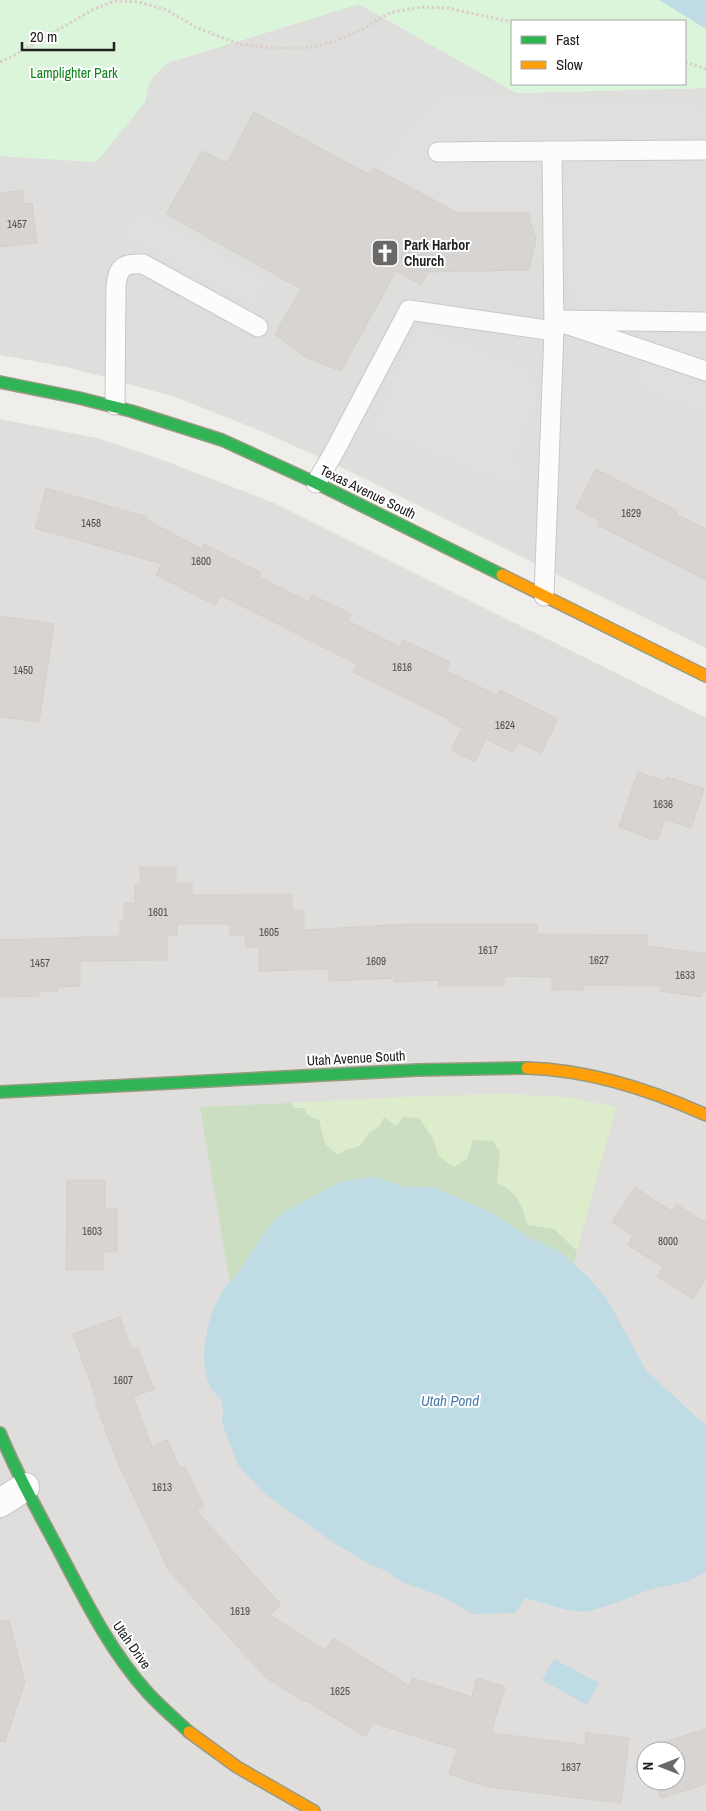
<svg xmlns="http://www.w3.org/2000/svg" width="706" height="1811" font-family="'Archivo Narrow',sans-serif">
  <style>
    .residential { fill: #dfdedc; fill-rule: evenodd }
    .religious { fill: #dededc }
    .grass { fill: #ddeccb }
    .forest { fill: #cbdec1 }
    .park { fill: #daf5da; fill-rule: evenodd }
    .parking { fill: #e0dfde }
    .water { fill: #bfdbe3 }
    .building { fill: #d7d4d2; stroke: #d3d0cc }
    .lines { fill: none; stroke-linecap: round; stroke-linejoin: round }
    .lane-casing { stroke: #c9c8c7; stroke-width: 21 }
    .street-casing { stroke: #c9c8c7; stroke-width: 30 }
    .fast-casing { stroke: #999a82; stroke-width: 14 }
    .slow-casing { stroke: #999a82; stroke-width: 14 }
    .path { stroke: #dccecd; stroke-width: 3; stroke-dasharray: 2.5 2.5; stroke-linecap: butt }
    .lane { stroke: #fdfcfc; stroke-width: 19 }
    .street { stroke: #fdfcfc; stroke-width: 28 }
    .fast { stroke: #30b455; stroke-width: 11 }
    .slow { stroke: #ff9f0a; stroke-width: 11 }
    .labels { text-anchor: middle; dominant-baseline: central; stroke-width: 4; stroke-linejoin: round; paint-order: stroke }
    .number-label { font-size: 11px; fill: #4f4e4e }
    .park-label { font-size: 14px; fill: #0c8416; stroke: #fff }
    .poi-label { font-size: 14px; font-weight: bold; fill: #222; stroke: #fff; text-anchor: start }
    .street-label { font-size: 14px; fill: #222; stroke: #fff }
    .water-label { font-size: 15px; font-style: italic; fill: #4a7aab; stroke: #fff }
  </style>
  <rect width="100%" height="100%" fill="#f0eeeb"/>
  <g class="residential">
    <polygon points="0,156 96,162 97,375 66,367 0,355"/>
    <polygon points="624,400 706,440 706,648 568,580 567,489 570,477 574,468"/>
    <path d="M0 419 97 438 160 459 274 503 706 718V1811H0ZM646 1751H676V1781H646Z"/>
  </g>
  <polygon class="religious" points="359,4 516,93 706,88 706,440 624,401 574,468 570,477 567,489 568,580 347,470 261,431 178,398 97,375 96,162 145,102 148,87 153,77 167,63"/>
  <path class="grass" d="M504 1094 565 1097 616 1107 577 1251 554 1229 527 1225C522 1204 518 1193 497 1183L500 1152 467 1159 454 1167 438 1156 434 1140C415 1133 390 1118 371 1132 366 1135 364 1143 359 1146 352 1150 345 1150 338 1155L325 1144 319 1120 293 1108 292 1103 402 1097Z"/>
  <path class="forest" d="M292 1103 293 1108H304L307 1115 319 1120 325 1144 338 1155 345 1150 360 1146 369 1133 380 1126 384 1117 396 1126 404 1117 419 1118 434 1140 438 1156 454 1167 467 1159 473 1140 493 1141 500 1152 497 1183C518 1193 522 1204 527 1225L554 1229 577 1251 574 1264 561 1252 525 1235 492 1213 433 1187H405L375 1177 280 1215 259 1240 238 1275 230 1283 200 1107Z"/>
  <path class="park" d="M0 0H706V88L516 93 359 4 167 63 153 77 148 87 145 102 96 162 0 156ZM512 21H685V84H512Z"/>
  <g class="parking">
    <polygon points="451,96 543,99 574,104 622,104 706,108 706,414 642,385 641,305 572,306 570,212 458,213 381,171 407,135 439,102"/>
    <polygon points="140,211 266,281 253,305 127,235"/>
    <polygon points="417,326 531,373 535,401 511,458 525,464 516,486 375,428"/>
  </g>
  <g class="water">
    <polygon points="659,0 706,0 706,29"/>
    <path d="M375 1177 405 1187H433L492 1213 525 1235 561 1252 588 1277 607 1299 646 1370 695 1416 706 1424V1572L686 1582 651 1589 616 1603 586 1612 567 1610 525 1598 515 1613 473 1614 443 1597 402 1582 385 1570 371 1565 337 1545 266 1495 238 1465 222 1423 223 1411 221 1399C193 1379 205 1320 221 1294 227 1284 236 1277 242 1267 252 1251 266 1226 281 1215 289 1209 336 1183 345 1181 354 1179 365 1178 375 1177Z"/>
    <polygon points="554,1659 599,1683 587,1705 542,1680"/>
  </g>
  <g class="building">
    <polygon points="254,112 368,174 374,168 458,213 528,213 536,240 529,270 428,272 421,285 396,271 341,371 305,357 275,334 301,289 166,214 202,151 227,163"/>
    <polygon points="23,190 24,204 32,203 37,243 0,247 0,193"/>
    <polygon points="596,469 678,511 676,514 706,529 706,580 598,525 600,521 576,508"/>
    <polygon points="46,488 148,517 147,520 202,549 204,544 261,573 259,577 309,602 312,595 351,614 348,621 400,647 403,640 450,662 446,671 497,695 500,690 558,719 541,753 518,742 512,752 486,739 475,762 451,750 462,728 449,722 450,720 353,672 357,664 220,595 215,605 156,575 162,564 35,528"/>
    <polygon points="0,616 54,624 39,722 0,717"/>
    <polygon points="638,772 665,781 667,777 704,789 691,828 665,819 657,841 619,827"/>
    <polygon points="140,867 176,867 176,883 192,883 192,895 292,894 292,910 304,910 304,930 408,924 537,924 537,934 647,935 647,946 706,954 706,992 701,992 701,997 661,991 662,986 584,985 584,990 552,990 552,977 504,976 504,986 439,986 439,980 394,982 394,978 329,981 328,969 259,971 259,947 246,947 245,935 230,935 230,924 177,924 177,935 167,935 167,960 80,961 80,986 58,987 58,991 39,992 39,996 0,997 0,940 120,936 120,921 124,921 124,903 135,903 135,885 141,885"/>
    <polygon points="67,1180 105,1180 105,1209 117,1209 117,1252 103,1252 103,1270 66,1270"/>
    <polygon points="635,1187 671,1211 676,1204 706,1223 706,1278 693,1299 657,1276 663,1267 628,1245 633,1236 612,1222"/>
    <polygon points="120,1317 132,1350 138,1348 154,1389 133,1397 152,1447 167,1440 180,1468 185,1466 204,1507 196,1510 281,1605 270,1615 325,1650 333,1638 409,1686 412,1678 472,1697 477,1678 505,1687 491,1733 585,1745 586,1733 629,1738 621,1803 489,1787 449,1774 457,1749 373,1723 365,1737 306,1700 305,1702 265,1677 169,1571 118,1463 95,1402 97,1401 73,1334"/>
    <polygon points="9,1620 25,1682 5,1742 0,1741 0,1621"/>
    <polygon points="706,1729 706,1784 661,1798 655,1781 676,1781 676,1751 646,1751 645,1748"/>
  </g>
  <g class="lines">
    <g class="lane-casing">
      <g id="lane">
        <polyline points="552,151 706,150"/>
        <polyline points="438,152 552,151 554,331"/>
        <polyline points="706,322 554,320 706,371"/>
        <path d="M115 405 116 286C118 266 124 263 143 264L258 327"/>
        <polyline points="316,483 333,454 409,310 554,331 544,596"/>
      </g>
    </g>
    <g class="street-casing">
      <polyline id="street" points="0,1503 25,1487"/>
    </g>
    <g class="fast-casing">
      <g id="fast">
        <polyline points="0,382 79,398 131,411 222,440 316,483 502,575"/>
        <polyline points="0,1092 418,1070 527,1068"/>
        <path d="M0 1433C16 1472 36 1508 56 1545 83 1596 109 1650 148 1693 161 1707 175 1719 189 1732"/>
      </g>
    </g>
    <g class="slow-casing">
      <g id="slow">
        <polyline points="502,575 706,676"/>
        <path d="M527 1068C590 1070 649 1089 706 1115"/>
        <polyline points="189,1732 237,1767 314,1811"/>
      </g>
    </g>
    <g class="path">
      <polyline points="0,62 11,57 94,9 115,1 139,2 167,10 197,28 239,44 271,48 306,48 333,42 361,30 392,12 422,7 448,8 512,22"/>
      <polyline points="685,62 706,69"/>
    </g>
    <use href="#lane" class="lane"/>
    <use href="#street" class="street"/>
    <use href="#fast" class="fast"/>
    <use href="#slow" class="slow"/>
  </g>
  <defs>
    <g id="church-square" transform="scale(1.4375)"><rect x="-9" y="-9" width="18" height="18" rx="4" fill="#6a6968" stroke="#fff"/><path d="M-1.2-6h2.4v3.5h3.3v2.4h-3.3V6h-2.4V-.1h-3.3v-2.4h3.3Z" fill="#fff"/></g>
  </defs>
  <g fill-rule="evenodd">
    <use href="#church-square" x="385" y="253"/>
  </g>
  <g class="labels">
    <g class="number-label">
      <text x="17" y="224">1457</text>
      <text x="631" y="513">1629</text>
      <text x="91" y="523">1458</text>
      <text x="201" y="561">1600</text>
      <text x="402" y="667">1616</text>
      <text x="23" y="670">1450</text>
      <text x="505" y="725">1624</text>
      <text x="663" y="804">1636</text>
      <text x="158" y="912">1601</text>
      <text x="269" y="932">1605</text>
      <text x="488" y="950">1617</text>
      <text x="599" y="960">1627</text>
      <text x="376" y="961">1609</text>
      <text x="40" y="963">1457</text>
      <text x="685" y="975">1633</text>
      <text x="92" y="1231">1603</text>
      <text x="668" y="1241">8000</text>
      <text x="123" y="1380">1607</text>
      <text x="162" y="1487">1613</text>
      <text x="240" y="1611">1619</text>
      <text x="340" y="1691">1625</text>
      <text x="571" y="1767">1637</text>
    </g>
    <g class="park-label">
      <text x="74" y="73">Lamplighter Park</text>
    </g>
    <g class="poi-label">
      <text x="404" y="245">Park Harbor<tspan x="404" dy="16">Church</tspan></text>
    </g>
    <g class="street-label">
      <text transform="translate(368 492) rotate(26)">Texas Avenue South</text>
      <text transform="translate(356 1058) rotate(-3)">Utah Avenue South</text>
      <text transform="translate(132 1645) rotate(55)">Utah Drive</text>
    </g>
    <g class="water-label">
      <text x="450" y="1400">Utah Pond</text>
    </g>
  </g>
  <rect x="511" y="20" width="175" height="65" fill="#ffffff" stroke="#a7a7a7"/>
  <rect x="521" y="36" width="25" height="8" fill="#30b455" stroke="#a7a7a7"/>
  <text x="556" y="45" font-size="15" fill="#222222">Fast</text>
  <rect x="521" y="61" width="25" height="8" fill="#ff9f0a" stroke="#a7a7a7"/>
  <text x="556" y="70" font-size="15" fill="#222222">Slow</text>
  <g transform="translate(661 1766) rotate(270)"><circle r="24" fill="#ffffff" stroke="#a7a7a7"/>
  <path d="M0-4L9 19L0 12L-9 19Z" fill="#6a6968"/>
  <text y="-8" font-size="14" font-weight="bold" text-anchor="middle" fill="#222222">N</text>
  </g>
  <path d="M22 42v8h92v-8" fill="none" stroke="#222222" stroke-width="2.5"/>
  <text x="30" y="42" font-size="15" fill="#222222" stroke="#ffffff" stroke-width="4" paint-order="stroke">20 m</text>
</svg>
